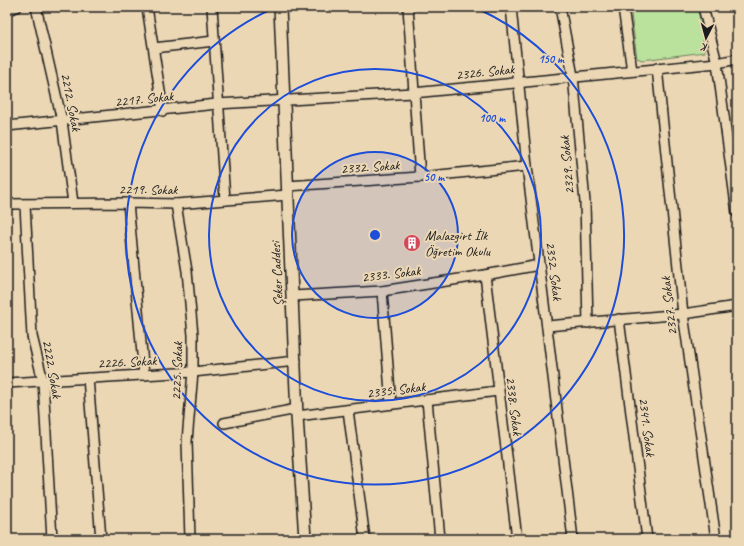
<svg xmlns="http://www.w3.org/2000/svg" width="744" height="546" font-family="Caveat,sans-serif">
  <style>
    .green { fill: #bae29d; stroke: #6b7f5c }
    .lines { fill: none; stroke-linecap: round; stroke-linejoin: round }
    .minor-casing { stroke: #1c1c1c; stroke-width: 12 }
    .tertiary-casing { stroke: #1c1c1c; stroke-width: 14 }
    .minor { stroke: #ecd7b5; stroke-width: 9 }
    .tertiary { stroke: #ecd7b5; stroke-width: 11 }
    .ring { fill: none; stroke: #1d4ed8; stroke-width: 2 }
    .labels { text-anchor: middle; dominant-baseline: central; stroke-width: 4; stroke-linejoin: round; paint-order: stroke }
    .street-label { font-size: 14px; fill: #1c1c1c; stroke: #ecd7b5 }
    .poi-label { font-size: 14px; fill: #1c1c1c; stroke: #ecd7b5; text-anchor: start }
    .centre { fill: #1d4ed8; stroke: #ecd7b5; stroke-width: 2 }
    .ring-label { font-size: 12px; text-anchor: middle; font-weight: bold; fill: #1d4ed8; stroke: #ecd7b5; stroke-width: 4; stroke-linejoin: round; paint-order: stroke }
  </style>
  <rect width="100%" height="100%" fill="#ecd7b5"/>
  <filter id="ink" filterUnits="userSpaceOnUse"><feTurbulence type="fractalNoise" baseFrequency=".025" numOctaves="2"/><feDisplacementMap in="SourceGraphic" scale="8" xChannelSelector="R" yChannelSelector="G"/><feConvolveMatrix kernelMatrix="1 2 1 2 8 2 1 2 1" color-interpolation-filters="sRGB"/></filter>
  <g filter="url(#ink)">
    <polygon class="green" points="630,7 698,7 705,52 642,60 637,58"/>
    <g class="lines">
      <g class="minor-casing">
        <g id="minor">
          <polyline points="36,7 62,121 73,203"/>
          <polyline points="147,7 163,111"/>
          <polyline points="212,7 225,200"/>
          <polyline points="408,7 420,177"/>
          <polyline points="511,7 527,166 573,539"/>
          <polyline points="560,7 573,76 585,202 588,323"/>
          <polyline points="623,7 632,71"/>
          <polyline points="703,7 717,63 737,213"/>
          <polyline points="7,10 17,7"/>
          <polyline points="154,48 214,41"/>
          <polyline points="657,68 683,314 716,539"/>
          <polyline points="7,126 217,104 413,93 717,63 737,59"/>
          <polyline points="287,186 420,177 527,166"/>
          <polyline points="128,203 144,375"/>
          <polyline points="7,204 128,203 176,204 288,195"/>
          <polyline points="176,204 187,271 193,335 193,372 187,441 190,539"/>
          <polyline points="25,205 32,336 43,381 52,539"/>
          <polyline points="485,275 517,539"/>
          <polyline points="382,291 391,404"/>
          <polyline points="293,296 382,291 485,275 539,265"/>
          <polyline points="619,319 647,539"/>
          <polyline points="547,326 683,314 737,306"/>
          <polyline points="88,378 101,539"/>
          <polyline points="7,383 193,372 296,361"/>
          <polyline points="427,400 440,539"/>
          <polyline points="348,410 365,539"/>
          <polyline points="297,416 498,391"/>
          <polyline points="224,423 297,409"/>
        </g>
      </g>
      <g class="tertiary-casing">
        <polyline id="tertiary" points="280,7 297,416 305,539"/>
      </g>
      <use href="#minor" class="minor"/>
      <use href="#tertiary" class="tertiary"/>
    </g>
  </g>
  <circle cx="375" cy="235" r="83" fill="#1d4ed8" fill-opacity=".12"/>
  <g class="ring">
    <circle cx="375" cy="235" r="83"/>
    <circle cx="375" cy="235" r="166"/>
    <path d="M476 8A249 249 0 1 1 274 8"/>
  </g>
  <defs>
    <g id="building-disc" transform="scale(0.9)"><circle r="9.5" fill="#d1495b" stroke="#ecd7b5"/><path d="M-4-6H4V6H1V3H-1V6H-4ZM-2.5-4.3h1.7v1.8h-1.7ZM.8-4.3h1.7v1.8H.8ZM-2.5-1h1.7V.8h-1.7ZM.8-1h1.7V.8H.8Z" fill="#fff"/></g>
  </defs>
  <g fill-rule="evenodd">
    <use href="#building-disc" x="412" y="243"/>
  </g>
  <g class="labels">
    <g class="street-label">
      <text transform="translate(485 72) rotate(-6)">2326. Sokak</text>
      <text transform="translate(144 99) rotate(-6)">2217. Sokak</text>
      <text transform="translate(71 102) rotate(79)">2212. Sokak</text>
      <text transform="translate(567 165) rotate(-95)">2329. Sokak</text>
      <text transform="translate(370 167) rotate(-4)">2332. Sokak</text>
      <text x="148" y="189">2219. Sokak</text>
      <text transform="translate(554 271) rotate(83)">2352. Sokak</text>
      <text transform="translate(277 274) rotate(-93)">Şeker Caddesi</text>
      <text transform="translate(391 274) rotate(-7)">2333. Sokak</text>
      <text transform="translate(669 306) rotate(-97)">2327. Sokak</text>
      <text transform="translate(127 362) rotate(-3)">2226. Sokak</text>
      <text transform="translate(52 369) rotate(80)">2222. Sokak</text>
      <text transform="translate(177 371) rotate(-88)">2225. Sokak</text>
      <text transform="translate(396 390) rotate(-7)">2335. Sokak</text>
      <text transform="translate(514 406) rotate(83)">2338. Sokak</text>
      <text transform="translate(647 427) rotate(83)">2341. Sokak</text>
    </g>
    <g class="poi-label">
      <text x="425" y="235">Malazgirt İlk<tspan x="425" dy="16">Öğretim Okulu</tspan></text>
    </g>
  </g>
  <circle cx="375" cy="235" r="6" class="centre"/>
  <g class="ring-label">
    <text x="551" y="63">150 m</text>
    <text x="492" y="122">100 m</text>
    <text x="434" y="181">50 m</text>
  </g>
  <rect width="744" height="546" fill="none" stroke="#ecd7b5" stroke-width="24"/>
  <rect x="12" y="12" width="720" height="522" fill="none" stroke="#1c1c1c" stroke-width="1.5" filter="url(#ink)"/>
  <g transform="translate(706 38) rotate(186)" stroke="#ecd7b5" stroke-width="3" paint-order="stroke">
  <path d="M0-3L7 15L0 10L-7 15Z" fill="#1c1c1c"/>
  <text y="-6" font-size="11" font-weight="bold" text-anchor="middle" fill="#1c1c1c">K</text>
  </g>
</svg>
